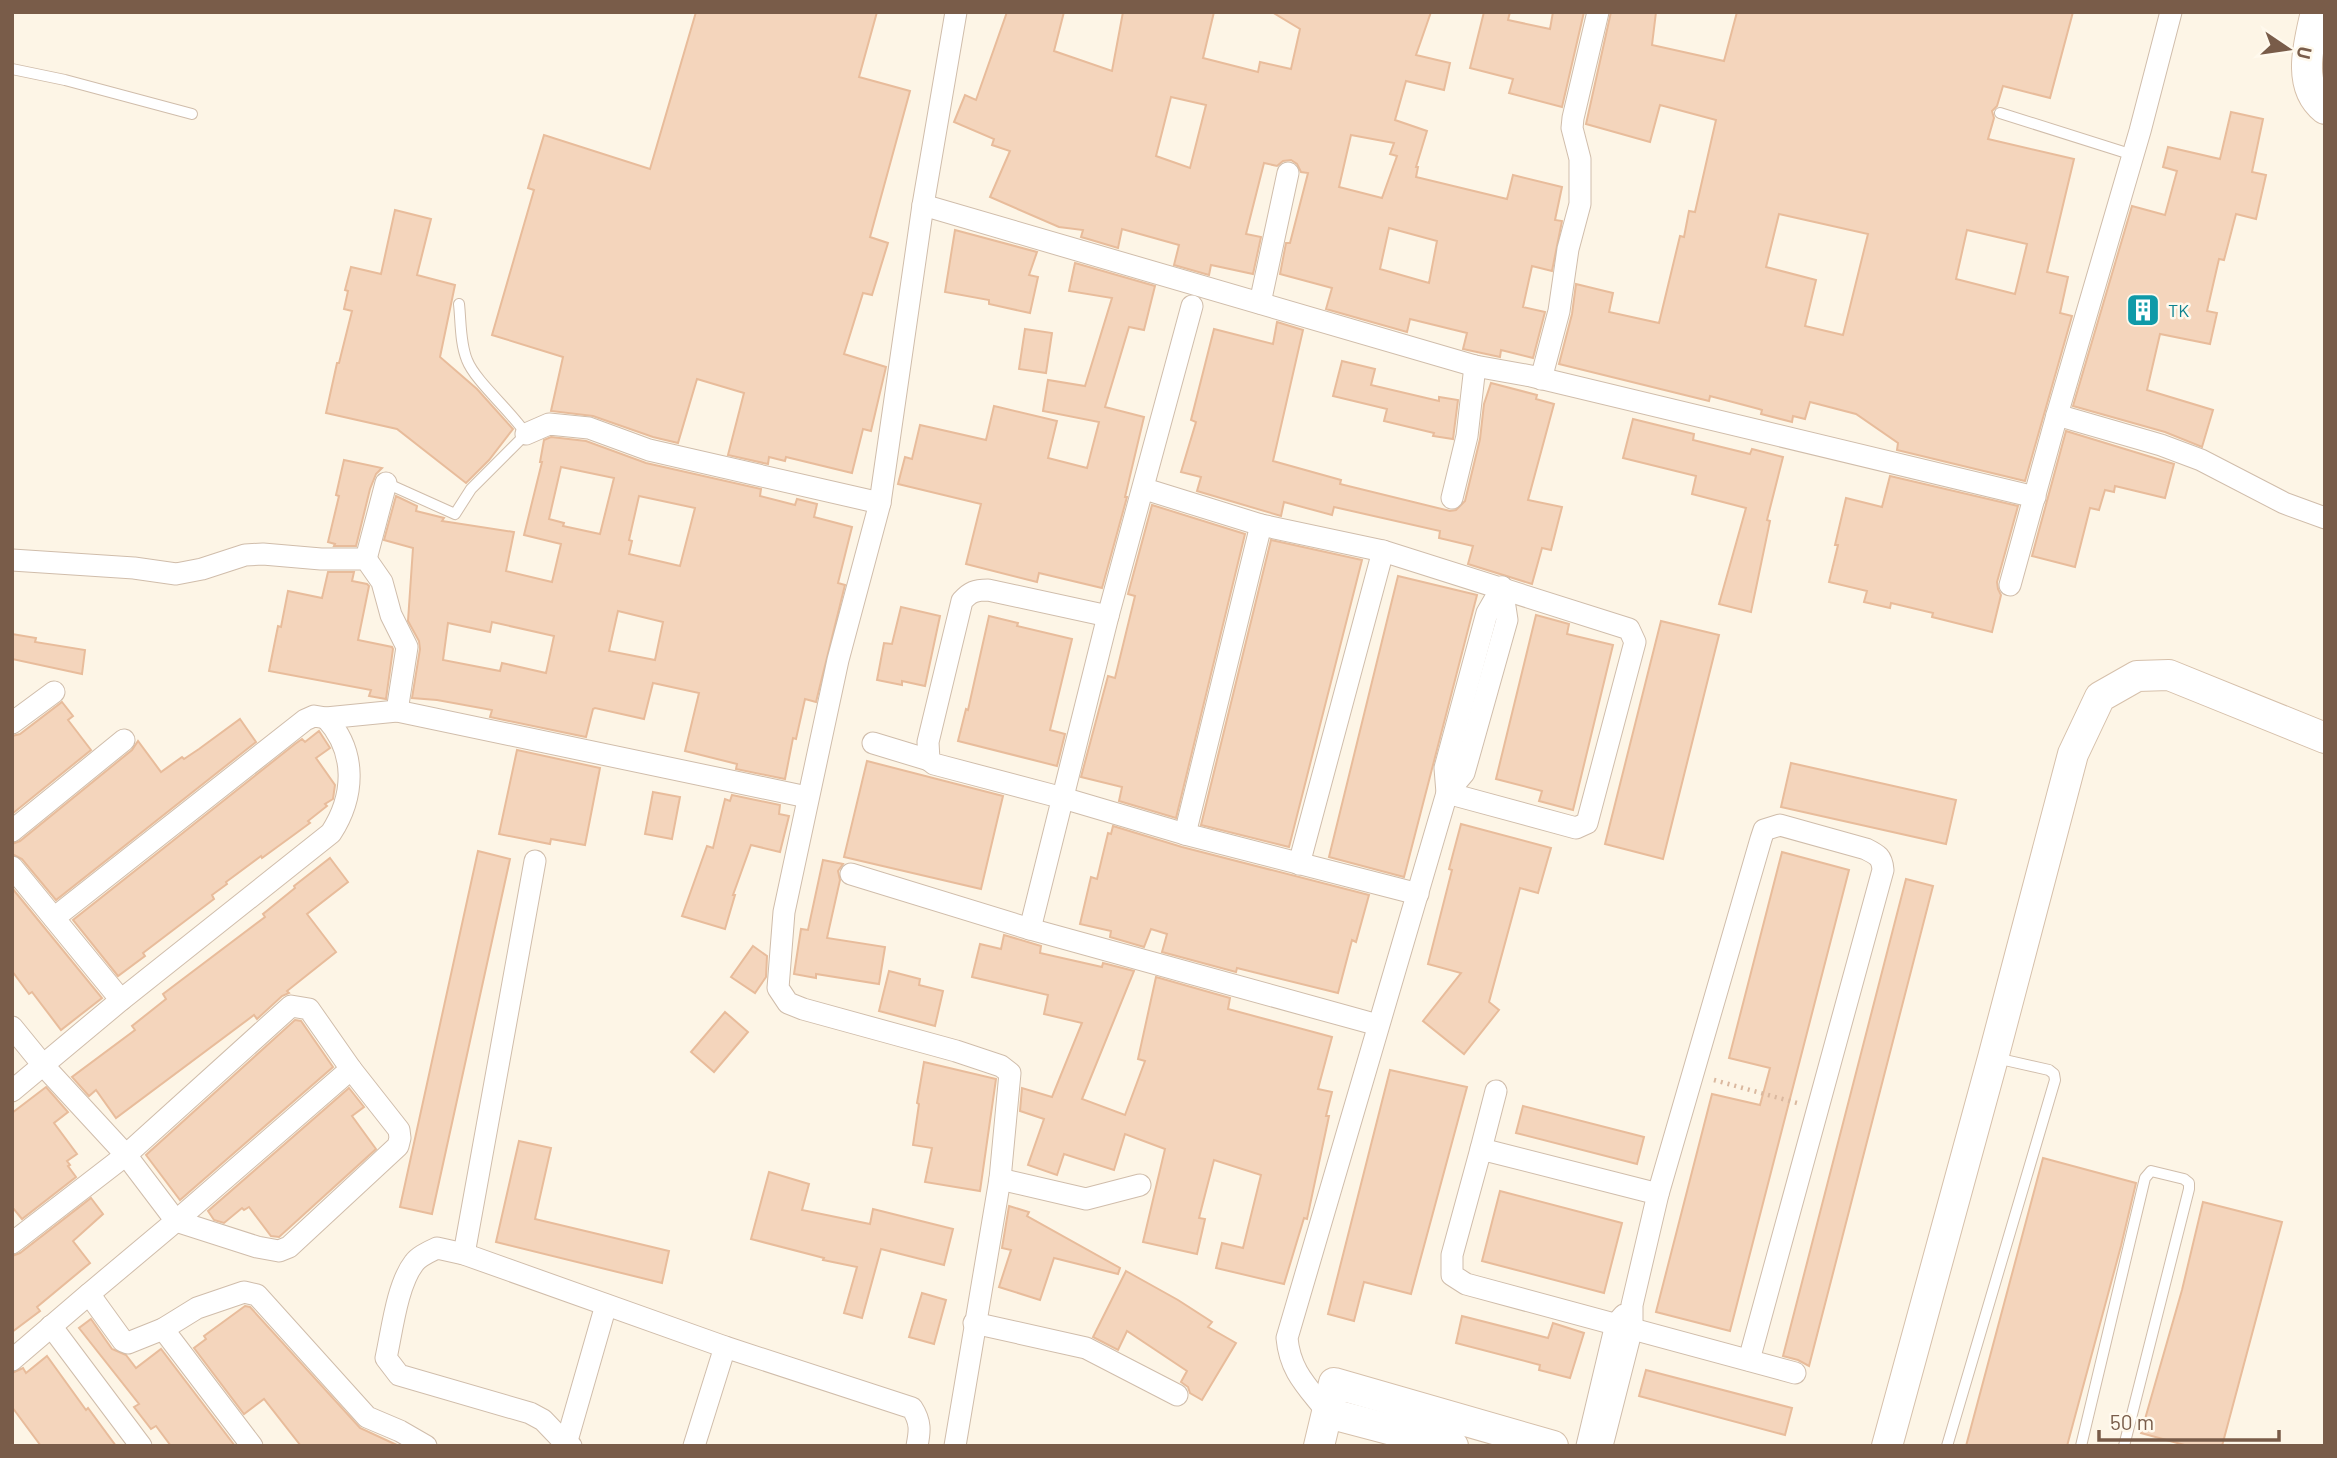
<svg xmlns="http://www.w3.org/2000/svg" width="2337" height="1458" font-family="Barlow,sans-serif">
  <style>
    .building { fill: #f4d5bc; stroke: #e8bc9b; stroke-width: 2; fill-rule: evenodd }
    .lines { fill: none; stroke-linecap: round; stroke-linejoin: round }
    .lane-casing { stroke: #d0bdab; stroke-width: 12 }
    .street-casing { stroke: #d0bdab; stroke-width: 23 }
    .secondary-casing { stroke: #d6c0ab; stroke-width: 32 }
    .path { stroke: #dab89f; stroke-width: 4.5; stroke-dasharray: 2 5; stroke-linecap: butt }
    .lane { stroke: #fff; stroke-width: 10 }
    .street { stroke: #fff; stroke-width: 21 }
    .secondary { stroke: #fff; stroke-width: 30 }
    .labels { text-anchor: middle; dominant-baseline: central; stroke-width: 5; stroke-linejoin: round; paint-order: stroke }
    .culture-label { font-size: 18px; fill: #0d838f; stroke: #fff9ed; text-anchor: start }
  </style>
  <rect width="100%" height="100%" fill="#fdf5e6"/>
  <g class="building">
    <polygon points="696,12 877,12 859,77 910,91 870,237 888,243 872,295 863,293 844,354 886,367 871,431 863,429 852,473 786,457 785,461 769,457 768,464 728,455 744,393 697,379 678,443 653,437 593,416 551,411 563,357 492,335 534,190 528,188 544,135 650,169"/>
    <path d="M1007 12H1064L1054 51 1112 71 1123 12H1214L1203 58 1258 72 1260 62 1291 69 1300 29 1272 12H1431L1416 55 1450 63 1444 90 1406 81 1395 120 1427 131 1416 167H1418L1416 177 1507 199 1513 175 1562 187 1555 220 1562 221 1552 271 1532 266 1523 307 1545 312 1533 358 1501 350 1500 357 1463 349 1467 333 1410 319 1407 332 1326 309 1332 288 1280 274 1286 243H1290L1308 173 1301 172 1297 164 1291 160 1283 161 1277 166 1264 163 1246 234 1261 237 1253 274 1211 265 1209 275 1174 265 1179 245 1122 229 1118 248 1088 239 1081 237 1083 230 1059 227 990 197 1010 151 992 145 994 139 954 122 965 95 976 100ZM1171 97 1206 105 1190 168 1156 156ZM1351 135 1394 143 1390 154 1397 156 1382 198 1339 187ZM1389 228 1437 241 1429 283 1380 269Z"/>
    <polygon points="1484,12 1510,12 1508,20 1550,29 1553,12 1584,12 1562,107 1509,93 1513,79 1470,68"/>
    <path d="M1611 12H1656L1652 45 1724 61 1737 12H2073L2050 98 2003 86 1997 106 1992 111 1994 118 1988 139 2074 159 2047 272 2068 277 2060 313 2072 316 2025 481 1897 450 1898 443 1856 414 1810 402 1805 419 1793 416 1792 422 1761 414 1762 410 1759 409 1710 396 1709 401 1559 364 1572 314 1576 284 1613 293 1609 312 1659 323 1680 236 1684 237 1689 211 1695 212 1716 120 1660 105 1650 142 1586 124ZM1779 214 1868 234 1843 335 1805 326 1816 280 1766 267ZM1967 230 2027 244 2015 294 1956 279Z"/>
    <polygon points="2231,112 2263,119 2252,172 2266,175 2256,219 2236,214 2224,260 2219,259 2207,311 2217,313 2210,344 2160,334 2147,390 2213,410 2202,447 2165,432 2073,406 2132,206 2165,215 2177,171 2163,167 2168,147 2220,159"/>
    <polygon points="395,210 431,219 417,275 455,285 440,357 477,389 513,429 489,460 466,483 397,429 326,413 337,363 339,363 352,311 344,309 348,291 345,290 351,267 381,274"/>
    <polygon points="955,230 1037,252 1029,275 1038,277 1030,313 989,304 989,300 945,292"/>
    <polygon points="1075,263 1155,286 1144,330 1129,327 1105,407 1144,417 1125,497 1127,497 1102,588 1039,573 1037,582 966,564 981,504 898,484 905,457 912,459 920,425 986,440 994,406 1057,421 1048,458 1087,468 1099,422 1043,411 1048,380 1085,386 1112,298 1069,291"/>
    <polygon points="1277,322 1303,330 1273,461 1341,480 1340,484 1450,511 1456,510 1465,501 1480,439 1484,404 1491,383 1537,395 1536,399 1554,404 1528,500 1562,507 1551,550 1542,548 1532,584 1468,564 1473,546 1439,538 1440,531 1334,507 1332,515 1284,502 1281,516 1197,491 1201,477 1181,472 1196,422 1191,420 1214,329 1273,344"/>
    <polygon points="1025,329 1052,333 1046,373 1019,369"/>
    <polygon points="1342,361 1375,369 1371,385 1439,401 1439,397 1458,400 1453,439 1433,436 1434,433 1384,421 1387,409 1333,396"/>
    <polygon points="1633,419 1694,434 1693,440 1750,454 1752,449 1783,457 1767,520 1770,521 1751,612 1719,604 1746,508 1692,494 1696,476 1623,458"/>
    <polygon points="2066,431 2174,464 2165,498 2115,486 2114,492 2105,490 2099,510 2090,508 2075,567 2032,556"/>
    <path d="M551 437 586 441 646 463 761 489 760 496 795 505 797 499 817 504 814 517 852 527 838 583 845 585 816 702 805 699 796 739 793 738 785 779 736 769 737 764 685 751 699 693 653 683 644 719 595 708 593 709 586 737 490 717 492 710 437 700 412 698 420 649 419 641 408 621 413 548 384 540 396 496 417 506 416 511 444 518 442 521 514 532 506 571 552 582 561 544 524 535 542 462H540L544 440ZM561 467 614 478 600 534 563 526 564 523 549 519ZM639 496 695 508 680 566 629 554 632 541 629 540ZM618 611 663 622 655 660 609 651ZM492 622 554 636 546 673 502 663 500 671 443 660 448 623 490 632Z"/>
    <polygon points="344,460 382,468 376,474 370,489 356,546 334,546 335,544 328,542 339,496 336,495"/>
    <polygon points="1890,476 2018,506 1997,582 1998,589 2001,595 1992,632 1932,617 1933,613 1891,603 1890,608 1864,602 1867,591 1829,582 1838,545 1835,545 1846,498 1882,507"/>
    <polygon points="1152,505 1245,534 1176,818 1119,801 1122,787 1081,777 1108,676 1115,678 1135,596 1128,594"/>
    <polygon points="1271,540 1362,560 1289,847 1201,825"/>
    <polygon points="328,572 354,572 352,581 367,584 369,586 358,640 392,647 393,649 386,699 369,696 371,690 269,671 278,626 281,627 288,591 322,598"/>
    <polygon points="1398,576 1477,595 1404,877 1329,857"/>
    <polygon points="901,607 940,616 925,686 902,681 902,685 877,680 884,643 892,644"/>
    <polygon points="1536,615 1569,624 1567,634 1613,645 1573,810 1539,801 1542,791 1496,779"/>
    <polygon points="989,616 1018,623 1017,626 1072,639 1050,730 1065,734 1057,766 958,741 966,709 968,710"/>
    <polygon points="1661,621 1719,635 1663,859 1605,844"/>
    <polygon points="12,634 36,638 35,642 85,650 82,674 12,659"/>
    <polygon points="62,702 73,716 68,720 91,750 12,814 12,736 20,734"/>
    <polygon points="240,719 256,742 56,900 22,859 12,854 12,844 20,841 132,750 138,741 161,772 182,757 184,759 199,749"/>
    <polygon points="319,731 330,748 316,758 335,785 333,799 325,804 327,806 308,821 310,823 295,834 262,858 261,856 226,882 227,884 212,895 214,899 143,953 145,956 118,976 73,920 295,744 302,739 305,742"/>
    <polygon points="517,750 600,768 585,845 551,839 550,844 499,834"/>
    <polygon points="867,761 1003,796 981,889 844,857"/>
    <polygon points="1791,763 1956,800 1946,844 1781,807"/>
    <polygon points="653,792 680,797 672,839 645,834"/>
    <polygon points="732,795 780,805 779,814 789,816 780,852 751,845 733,895 735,895 725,929 682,916 707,846 713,848 725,799 730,801"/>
    <polygon points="1461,824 1551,848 1538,893 1520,888 1489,1002 1499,1010 1464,1054 1423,1021 1461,973 1428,964 1452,870 1449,869"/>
    <polygon points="1113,826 1182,847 1369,895 1356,942 1352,940 1338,993 1237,968 1236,972 1162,952 1167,934 1151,929 1144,947 1110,937 1111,931 1080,924 1091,877 1097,879 1108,833 1111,834"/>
    <polygon points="478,851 510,859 432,1214 400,1207"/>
    <polygon points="1782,852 1849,870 1730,1331 1656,1312 1712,1094 1760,1105 1770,1068 1729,1058"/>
    <polygon points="330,858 348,882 307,914 336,952 287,991 289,993 282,996 257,1019 254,1015 116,1118 96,1090 89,1096 72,1077 135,1030 132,1026 166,999 163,994 265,917 263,914 295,888 294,886"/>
    <polygon points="823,860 843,864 838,871 840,880 827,938 885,947 879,984 816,974 816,978 794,974 801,929 808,930"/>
    <polygon points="1906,879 1933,886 1809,1366 1798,1360 1783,1356"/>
    <polygon points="12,888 102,998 61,1030 32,992 29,994 12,971"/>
    <polygon points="1004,935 1041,946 1040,953 1102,967 1103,963 1134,971 1082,1099 1125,1115 1145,1061 1138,1059 1156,977 1230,998 1228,1009 1332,1037 1318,1089 1332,1092 1326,1116 1329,1116 1307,1219 1304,1218 1284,1284 1216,1268 1222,1243 1243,1248 1261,1175 1214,1160 1199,1218 1205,1219 1197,1254 1143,1242 1165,1149 1125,1134 1114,1170 1064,1154 1057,1175 1028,1165 1044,1119 1020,1111 1022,1088 1052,1097 1082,1023 1044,1014 1048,995 972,977 980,944 1001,949"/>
    <polygon points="753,946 767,956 766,977 755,993 731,977"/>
    <polygon points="889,971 920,979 919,985 943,991 935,1026 879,1011"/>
    <polygon points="725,1012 748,1032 714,1072 691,1052"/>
    <polygon points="295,1020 301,1021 333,1067 180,1200 146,1155"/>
    <polygon points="924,1062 996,1079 980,1191 925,1182 932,1148 913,1145 919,1104 917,1103"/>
    <polygon points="1390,1070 1467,1087 1411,1294 1364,1282 1354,1321 1328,1314"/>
    <polygon points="46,1087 68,1112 54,1123 77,1154 67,1161 70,1165 68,1166 76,1177 22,1219 12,1207 12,1113"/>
    <polygon points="349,1088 364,1107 352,1116 376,1149 279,1237 271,1236 249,1207 244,1210 242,1208 224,1223 214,1220 208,1211"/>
    <polygon points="1523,1106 1644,1137 1637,1164 1516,1133"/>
    <polygon points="519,1141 551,1148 535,1219 669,1251 662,1283 496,1242"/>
    <polygon points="2043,1158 2136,1183 2121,1246 2067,1446 1966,1446"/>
    <polygon points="769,1172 809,1184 802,1210 870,1224 873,1209 953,1229 944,1265 881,1249 862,1318 844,1313 857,1267 823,1260 824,1258 751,1239"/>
    <polygon points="1500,1191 1622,1223 1604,1293 1482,1261"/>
    <polygon points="91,1198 103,1214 73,1241 90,1263 37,1307 40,1311 12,1332 12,1256 20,1253"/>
    <polygon points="2203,1202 2282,1222 2222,1446 2188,1446 2141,1433 2182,1290"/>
    <polygon points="1009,1206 1029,1212 1027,1216 1120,1268 1118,1274 1054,1258 1040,1300 999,1287 1011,1250 1002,1248"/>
    <polygon points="1126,1271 1178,1300 1212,1322 1208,1327 1236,1343 1202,1400 1190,1393 1188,1387 1181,1382 1187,1371 1127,1331 1118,1350 1093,1337"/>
    <polygon points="922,1293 946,1300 934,1344 909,1337"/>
    <polygon points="245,1306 250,1307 360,1428 399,1446 301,1446 264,1399 244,1414 194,1348 206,1339 204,1336"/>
    <polygon points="1462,1316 1548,1338 1553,1323 1584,1333 1570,1378 1539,1370 1540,1365 1456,1343"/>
    <polygon points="91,1319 112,1349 126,1355 136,1368 161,1349 235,1446 171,1446 156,1426 151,1429 134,1407 139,1404 79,1328"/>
    <polygon points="47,1356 86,1410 88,1408 116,1446 41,1446 12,1407 12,1373 23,1368 26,1373"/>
    <polygon points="1646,1370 1792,1408 1785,1435 1639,1396"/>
  </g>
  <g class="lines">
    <g class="lane-casing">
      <g id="lane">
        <polyline points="12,69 65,80 192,114"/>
        <polyline points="2000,113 2133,155"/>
        <path d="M386 483 455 514 471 489 526 434C511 411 475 381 467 360 460 343 461 322 459 304"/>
        <polyline points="1947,1446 2055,1080 2054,1074 2049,1070 1996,1058"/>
        <polyline points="2081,1446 2145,1178 2151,1171 2184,1179 2189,1183 2189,1189 2124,1446"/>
      </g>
    </g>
    <g class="street-casing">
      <g id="street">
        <polyline points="923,205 1475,366 1531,376 2035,497"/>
        <polyline points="1260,303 1288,173"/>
        <polyline points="1541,379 1559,311 1568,249 1580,204 1580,159 1572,128 1573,118 1598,12"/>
        <polyline points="2057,415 2161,445 2201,460 2284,503 2325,518"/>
        <polyline points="526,434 549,424 589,428 649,450 880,503"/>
        <polyline points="1145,489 1261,525 1383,551 1629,629 1635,642 1587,823 1576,828 1447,793"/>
        <polyline points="1452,498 1467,436 1475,366"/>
        <polyline points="366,559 386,483"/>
        <polyline points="12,560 134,568 176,574 202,569 245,555 263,554 321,559 366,559 382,582 391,615 407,647 397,711"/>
        <polyline points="2010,585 2057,415 2140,131 2171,12"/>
        <path d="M1108 616 988 590C975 590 970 592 962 601L928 742 929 760 934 764 1063 798 1185 834 1418 894"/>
        <polyline points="12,723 54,692"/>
        <polyline points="873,743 929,760"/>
        <polyline points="1447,793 1464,773 1507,620 1502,587"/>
        <polyline points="12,831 124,740"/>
        <polyline points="1185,834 1261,525"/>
        <polyline points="1299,864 1383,551"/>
        <polyline points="12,867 121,1000"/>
        <polyline points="851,874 1030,929 1378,1025"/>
        <polyline points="54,918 305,720 314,716 326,718"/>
        <polyline points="1030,929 1108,616 1192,306"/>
        <polyline points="12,1027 43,1065 126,1155 176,1221 257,1247 279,1251 289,1247 398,1146 400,1138 399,1130 351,1069 309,1009 291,1006 126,1155 12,1243"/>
        <path d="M12 1091 121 1000 331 833C355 796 357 752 326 718L397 711 807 797"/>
        <polyline points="1481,1149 1496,1091"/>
        <polyline points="1000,1179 1086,1199 1140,1185"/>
        <polyline points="1658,1194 1481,1149 1452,1255 1452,1275 1466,1284 1795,1373"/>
        <polyline points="464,1254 535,861"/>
        <polyline points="89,1294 176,1221 351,1069"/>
        <polyline points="974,1323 1086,1348 1177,1395"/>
        <polyline points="51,1326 141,1446"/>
        <polyline points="163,1329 252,1446"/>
        <polyline points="12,1360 89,1294 123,1341 128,1343 163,1329 197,1308 244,1292 257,1295 367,1417 400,1431 426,1446"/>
        <path d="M1328 1413C1308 1387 1290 1372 1287 1338L1447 793 1445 768 1487 613 1502 587"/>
        <polyline points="566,1444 606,1305"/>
        <path d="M571 1446 566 1444 543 1420 530 1413 399 1375 386 1358C392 1331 397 1285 414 1263 419 1256 429 1252 437 1248L464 1254 725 1347 912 1408C921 1422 920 1431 917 1446"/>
        <polyline points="694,1446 725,1347"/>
        <polyline points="955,1446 1000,1179 1010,1073 1001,1066 956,1051 803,1009 788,1003 778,988 784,912 838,660 880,503 923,205 956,12"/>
        <polyline points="1587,1446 1616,1324 1624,1315"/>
        <path d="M1602 1446 1632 1328V1305L1658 1194 1761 839 1764 830 1780 825 1866 849C1878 855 1882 857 1883 870L1749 1360"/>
      </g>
    </g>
    <g class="secondary-casing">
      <g id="secondary">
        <path d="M2316 12C2309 43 2296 86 2325 109"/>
        <polyline points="1328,1413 1453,1446"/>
        <polyline points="1319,1446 1334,1383 1553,1446"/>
        <polyline points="1887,1446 1993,1058 2073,754 2100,697 2137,676 2169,675 2325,738"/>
      </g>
    </g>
    <polyline class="path" points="1714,1080 1797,1103"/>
    <use href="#lane" class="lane"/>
    <use href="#street" class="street"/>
    <use href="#secondary" class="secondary"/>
  </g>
  <defs>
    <g id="building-square" transform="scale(1.75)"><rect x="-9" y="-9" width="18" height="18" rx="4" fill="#0f9aa8" stroke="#fff9ed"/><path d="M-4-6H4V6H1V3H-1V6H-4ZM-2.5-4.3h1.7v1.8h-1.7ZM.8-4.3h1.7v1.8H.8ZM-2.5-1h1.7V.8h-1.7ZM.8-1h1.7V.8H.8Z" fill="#fff"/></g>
  </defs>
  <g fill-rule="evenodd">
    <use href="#building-square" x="2143" y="310"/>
  </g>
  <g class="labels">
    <g class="culture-label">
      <text x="2168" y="310">TK</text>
    </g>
  </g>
  <rect width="2337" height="1458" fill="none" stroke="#795c49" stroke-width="28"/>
  <g transform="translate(2288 49) rotate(103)" stroke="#fff9ed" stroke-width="5" paint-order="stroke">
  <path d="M0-5L12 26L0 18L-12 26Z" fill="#795c49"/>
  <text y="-10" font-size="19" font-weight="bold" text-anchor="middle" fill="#795c49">U</text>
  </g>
  <path d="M2099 1430v10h180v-10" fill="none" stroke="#795c49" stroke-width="3.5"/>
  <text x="2110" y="1430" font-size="21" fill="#795c49" stroke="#fff9ed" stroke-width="5" paint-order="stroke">50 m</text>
</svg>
